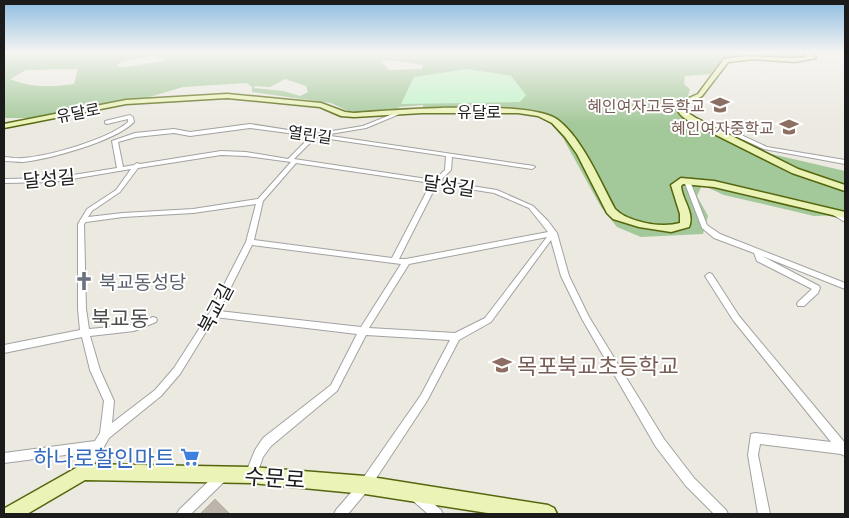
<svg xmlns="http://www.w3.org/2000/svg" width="849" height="518" font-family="'Exo 2','Noto Sans KR',sans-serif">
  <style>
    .forest { fill: #a3c899; fill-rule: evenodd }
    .park { fill: #c0f4c8 }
    .building { fill: #bbb5ae; stroke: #bcb1a5 }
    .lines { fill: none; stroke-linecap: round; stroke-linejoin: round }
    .street-casing { stroke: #a2a2a2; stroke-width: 2 }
    .secondary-casing { stroke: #55660d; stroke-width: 3 }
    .street { fill: #fff; fill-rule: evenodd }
    .secondary { fill: #ebf3b7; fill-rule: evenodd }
    .labels { text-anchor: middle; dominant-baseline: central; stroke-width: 4; stroke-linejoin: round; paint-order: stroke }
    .far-education-label { font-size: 16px; fill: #785e54; stroke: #fff; text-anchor: end }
    .far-street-label { font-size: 16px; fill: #1b1b1b; stroke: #fff }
    .street-label { font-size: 19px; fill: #1b1b1b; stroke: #fff }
    .worship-label { font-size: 19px; fill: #5b616d; stroke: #fff; text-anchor: start }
    .quarter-label { font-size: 21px; fill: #4e4e4e; stroke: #fff }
    .near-education-label { font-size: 22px; fill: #785e54; stroke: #fff; text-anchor: start }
    .near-shop-label { font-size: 22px; fill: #366cbe; stroke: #fff; text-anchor: end }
    .near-street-label { font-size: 22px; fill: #1b1b1b; stroke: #fff }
  </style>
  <rect width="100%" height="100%" fill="#ece9e1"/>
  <path class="forest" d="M4 53H804L809 57C791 58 735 53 723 60 718 63 714 70 710 74L685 76 684 84 690 89 688 96 681 106 692 118 767 153 845 171V215L814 216 724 195 702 185 697 196 708 216 703 234 641 237 617 227 601 207 563 138 546 118 520 113 428 109 423 108V105L399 107 396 110 352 113 331 103 252 92V87L247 83 183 87 146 98 34 118H4ZM151 56 165 57 163 61 123 67 116 66 121 62ZM390 60 423 65 422 69 389 70 382 62ZM78 69 74 84C51 87 31 88 10 79L26 70ZM285 79 306 86 308 92 300 96 283 91 254 88 255 86 270 87Z"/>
  <polygon class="park" points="467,69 511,76 526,95 520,102 401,104 414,77"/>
  <polygon class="building" points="215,499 230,514 200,514"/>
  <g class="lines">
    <g class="street-casing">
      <g id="street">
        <path d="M400 111 402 112V113L366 128 324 135 534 166 535 167 532 169 452 157 451 170 440 181 497 190 533 206 548 221 557 233 569 276 589 317 664 439 694 478 726 510 728 514H714L686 486 656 447 582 319 561 276 551 240 491 322 459 340 427 401 369 489 348 514H334L336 510 361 481 421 395 450 340 366 335 337 391 271 446 263 457 255 479 251 481 247 479 245 475 255 450 263 438 331 385 357 334 215 317 180 374 161 396 109 438 87 476 83 478 79 476 77 472 88 452 4 463V453L95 441 100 433 104 401 90 370 82 337 4 353V345L80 330 78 309V224L87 209 116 190 131 169 54 182 4 183V179L54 178 117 168 112 141 135 133 174 129 190 132 250 124 314 134 363 126ZM250 128 311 136 288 159 246 152 221 151 140 164 137 163 134 165 123 167 118 142 136 137 174 133 190 136ZM316 137 446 156 445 170 434 180 294 159ZM221 155 246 156 291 162 258 199 193 209 123 213 88 217 92 211 120 192 138 168ZM296 163 431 183 392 258 254 240 263 201ZM437 184 494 193 529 208 548 232 406 259H399ZM256 204 246 242 210 312 174 368 155 390 112 423 114 401 100 370 90 336 134 331 156 322 157 320 156 318 153 317 133 325 89 329 86 309 84 224 86 222 123 217 193 213ZM547 237 485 318 455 333 369 328 409 264ZM252 245 401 264 361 327 219 311Z"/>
        <path d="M130 115 133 117 134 122C116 141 50 159 23 162 17 162 10 161 4 161V157C10 157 17 159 23 158 50 156 109 139 128 122V119L107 124 105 123V121Z"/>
        <polygon points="715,123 767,147 845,160 845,164 764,149 713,126 712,125"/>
        <polygon points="687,179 690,181 707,225 720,234 845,283 845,289 762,256 819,286 820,288 818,293 804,306 798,306 797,304 798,302 812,289 757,261 754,253 714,238 702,228 684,181"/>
        <polygon points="832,210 845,217 845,222 830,213 829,212 830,211"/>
        <polygon points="709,273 712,274 739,316 845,443 845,456 841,454 760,444 758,455 770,514 758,514 748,455 751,434 755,433 831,442 733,320 705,276"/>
        <polygon points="222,470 226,472 228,476 226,480 191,514 177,514 179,510 218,472"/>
        <polygon points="416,490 420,492 441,510 443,514 428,514 412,500 410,496 412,492"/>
      </g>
    </g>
    <g class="secondary-casing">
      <g id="secondary">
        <path d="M803 53H810L816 58 795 62 754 59 728 62 702 96 685 106V111L696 118 798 169 845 185V191L792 173 690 122C683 117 675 113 678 103L698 94 724 59C752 53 779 60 807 57Z"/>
        <path d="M227 94 321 103 345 112 354 113C393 110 531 99 558 120 582 138 601 183 615 209 629 223 662 228 680 223V214L671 185 681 178 714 181 845 212V218L714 187 683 184 681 186C682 200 695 213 689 227L671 232 639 227 613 219 607 213 577 154 565 137 552 123 538 116 518 113H422L354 117 341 116 320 107 227 98 126 104 4 128V124L126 100Z"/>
        <polygon points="83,464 251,467 365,476 548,505 554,508 557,514 494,514 365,494 251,483 85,480 27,514 4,514 5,508"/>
      </g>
    </g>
    <use href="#street" class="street"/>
    <use href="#secondary" class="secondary"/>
  </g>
  <linearGradient id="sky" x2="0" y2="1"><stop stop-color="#8dbce1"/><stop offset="0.42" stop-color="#f6f5f2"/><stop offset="1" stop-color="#f6f5f2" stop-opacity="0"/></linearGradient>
  <rect width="849" height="125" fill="url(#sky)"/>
  <defs>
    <g id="school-bare" transform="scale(1.5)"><path d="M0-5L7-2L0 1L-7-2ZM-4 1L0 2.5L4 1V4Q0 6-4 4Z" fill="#8d6e63" stroke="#fff" stroke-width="2.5" paint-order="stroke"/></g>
    <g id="church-bare" transform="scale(1.5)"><path d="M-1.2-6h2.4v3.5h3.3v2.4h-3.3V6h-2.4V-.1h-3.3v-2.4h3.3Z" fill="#6b7280" stroke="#fff" stroke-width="2.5" paint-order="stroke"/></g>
    <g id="supermarket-bare" transform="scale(1.5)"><path d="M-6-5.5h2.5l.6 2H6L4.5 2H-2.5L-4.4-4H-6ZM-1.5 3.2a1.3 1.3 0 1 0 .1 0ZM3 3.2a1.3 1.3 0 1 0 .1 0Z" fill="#3f7fe0" stroke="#fff" stroke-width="2.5" paint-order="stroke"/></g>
  </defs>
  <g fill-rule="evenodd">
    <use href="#school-bare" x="720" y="105"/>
    <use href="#school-bare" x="789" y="127"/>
    <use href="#church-bare" x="84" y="281"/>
    <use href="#school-bare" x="502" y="365"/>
    <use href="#supermarket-bare" x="190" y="457"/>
  </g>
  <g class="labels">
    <g class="far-education-label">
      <text x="705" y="105">혜인여자고등학교</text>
      <text x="774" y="127">혜인여자중학교</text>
    </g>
    <g class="far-street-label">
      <text x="479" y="111">유달로</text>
      <text transform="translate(78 112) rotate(-11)">유달로</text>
      <text transform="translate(310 134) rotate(8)">열린길</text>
    </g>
    <g class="street-label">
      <text transform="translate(49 178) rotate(-5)">달성길</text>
      <text transform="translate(449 185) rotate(8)">달성길</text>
      <text transform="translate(215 308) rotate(-62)">북교길</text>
    </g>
    <g class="worship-label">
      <text x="99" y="281">북교동성당</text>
    </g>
    <g class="quarter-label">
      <text x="120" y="317">북교동</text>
    </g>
    <g class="near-education-label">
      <text x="517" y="365">목포북교초등학교</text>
    </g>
    <g class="near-shop-label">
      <text x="175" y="457">하나로할인마트</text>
    </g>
    <g class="near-street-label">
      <text transform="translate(275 477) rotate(4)">수문로</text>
    </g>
  </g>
  <rect width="849" height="518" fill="none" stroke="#1b1b1b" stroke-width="10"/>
</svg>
